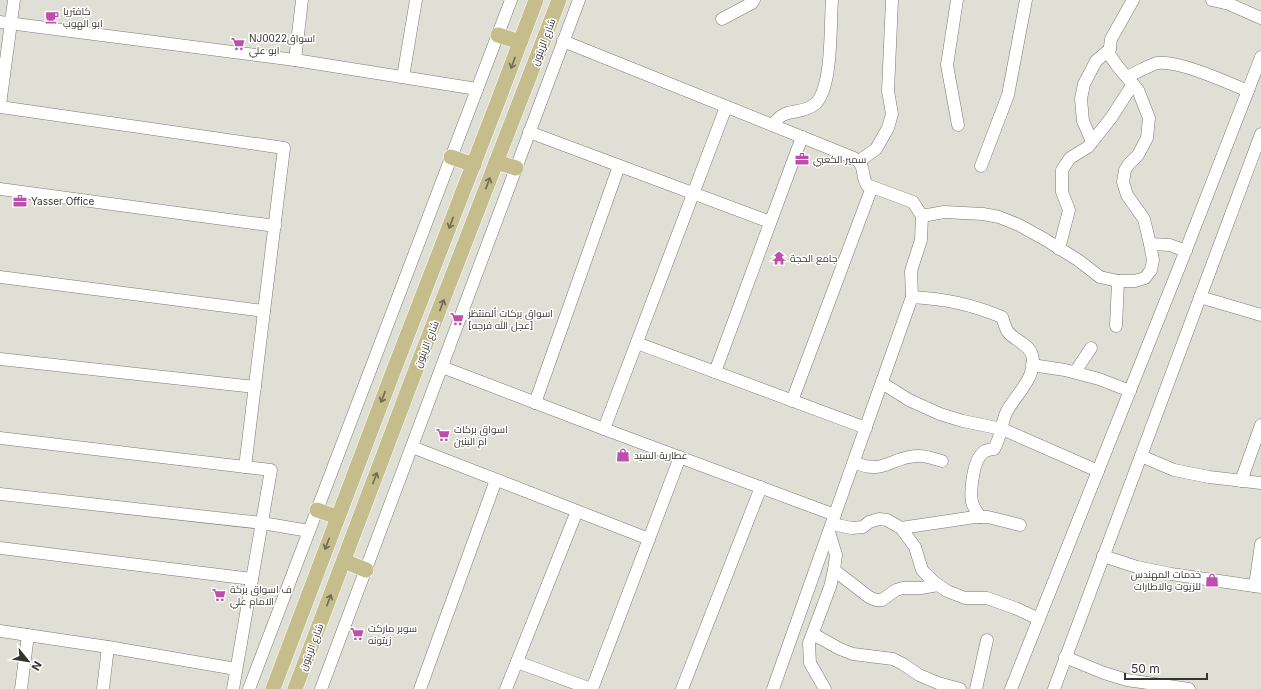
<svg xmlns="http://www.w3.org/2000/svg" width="1261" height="689" font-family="Inter,Cairo,sans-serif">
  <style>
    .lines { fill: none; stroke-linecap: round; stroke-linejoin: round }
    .minor-casing { stroke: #7a7971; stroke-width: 13 }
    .major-casing { stroke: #fff; stroke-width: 16 }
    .minor { stroke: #fff; stroke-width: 12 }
    .major { stroke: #c5bd8b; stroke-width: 15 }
    .oneway { stroke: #6f6b55 }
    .labels { text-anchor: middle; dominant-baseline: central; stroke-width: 3; stroke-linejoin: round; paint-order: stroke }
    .poi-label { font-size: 10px; fill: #353431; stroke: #fff; text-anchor: start }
    .street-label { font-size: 10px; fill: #353431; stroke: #fff }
  </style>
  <rect width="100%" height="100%" fill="#e0dfd6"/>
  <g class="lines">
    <g class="minor-casing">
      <g id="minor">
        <polyline points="957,0 947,65 958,125"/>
        <polyline points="1212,0 1229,4 1261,18"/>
        <polyline points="722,19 752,3 754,0"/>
        <polyline points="0,22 295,60 477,89"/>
        <path d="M563 41 854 158C867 166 860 174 867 185L913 202 922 216 921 240 911 271 912 297 773 689"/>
        <polyline points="295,60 302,0"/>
        <polyline points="403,77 416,0"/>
        <path d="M1127 77C1134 74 1151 64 1158 63 1181 61 1226 82 1248 91"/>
        <polyline points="0,105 14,0"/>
        <polyline points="0,107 284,148 245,467"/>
        <path d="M772 125C775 122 779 117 783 115 792 110 804 113 815 104 833 88 830 24 832 0"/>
        <polyline points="529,132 770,222"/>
        <polyline points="1092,142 1083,121 1081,99 1084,84 1096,61 1110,49"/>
        <polyline points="859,161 876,149 888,128 892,114 888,91 892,0"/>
        <polyline points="981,166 1008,95 1026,0"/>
        <polyline points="0,189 275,226"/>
        <polyline points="922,216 944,212 983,214 999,217 1019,225 1046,240 1078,260 1100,277 1118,281 1135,281 1145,278 1151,270 1153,260 1150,244 1144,219 1127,195 1123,182 1125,170 1129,164 1138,155 1147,138 1149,118 1138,90 1118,67 1109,54 1111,39 1133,0"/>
        <polyline points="1150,244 1170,245 1186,251"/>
        <polyline points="1059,249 1069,210 1062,192 1062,170 1070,158 1088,147 1111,118 1133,84"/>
        <polyline points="0,277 264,311"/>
        <path d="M912 297C946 299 970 304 1002 317 1004 322 1005 328 1008 332 1014 340 1029 344 1032 355 1038 377 1014 396 1006 413 1001 425 1001 437 994 449 992 449 988 450 985 451 973 458 970 490 972 502 973 507 977 512 980 517"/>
        <polyline points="1200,297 1261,315"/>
        <polyline points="1116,326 1118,281"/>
        <polyline points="637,343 866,428"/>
        <polyline points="0,359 255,387"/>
        <polyline points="1032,365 1065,370 1099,379 1130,391"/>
        <polyline points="442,367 604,429 835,515"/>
        <polyline points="715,372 802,137"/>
        <polyline points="1075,372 1091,348"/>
        <polyline points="882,383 909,400 940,414 963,421 1002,429 1098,471"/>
        <polyline points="792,401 872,187"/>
        <polyline points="535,403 619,166"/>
        <polyline points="604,429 726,107"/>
        <polyline points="0,438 271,470 233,689"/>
        <polyline points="412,447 649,539"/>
        <polyline points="1141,456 1174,470 1209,477 1261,483"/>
        <path d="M854 462C883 476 890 457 917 456 925 455 934 459 942 461"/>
        <polyline points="1241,481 1261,425"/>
        <polyline points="0,494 262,523 309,531"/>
        <polyline points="832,524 852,528 863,527 869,522 879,519 887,520 901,528 915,547 922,570 934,582 947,591 965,598 987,598 1015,608 1039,619"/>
        <polyline points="901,528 975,517 988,517 1020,525"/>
        <polyline points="0,548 252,579"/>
        <polyline points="1103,556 1137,567 1171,574 1261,587"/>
        <polyline points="834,570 869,597 876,600 882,600 896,590 903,588 921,588 938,585"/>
        <polyline points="1255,586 1261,544"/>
        <polyline points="0,631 108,647 236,669"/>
        <polyline points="813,634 840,649 853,654 893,659 903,664 919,675 938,683 960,689"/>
        <polyline points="1065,657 1104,673 1127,680 1189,689"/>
        <polyline points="517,662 591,689"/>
        <polyline points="21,689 28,635"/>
        <polyline points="103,689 108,647"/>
        <polyline points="249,689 511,0"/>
        <polyline points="321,689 579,0"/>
        <polyline points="420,689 496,480"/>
        <polyline points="506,689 577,511"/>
        <polyline points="592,689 680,457"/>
        <polyline points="682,689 761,487"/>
        <polyline points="825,689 810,663 809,643 830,587 834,570 836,555 829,532"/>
        <polyline points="976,689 987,640"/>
        <polyline points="1011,689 1182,260 1261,57"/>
        <polyline points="1054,689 1261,134"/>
      </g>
    </g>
    <g class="major-casing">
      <g id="major">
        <polyline points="498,35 520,42"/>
        <polyline points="451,157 474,165"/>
        <polyline points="496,162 516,168"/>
        <polyline points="317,510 337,517"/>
        <polyline points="344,561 366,570"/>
        <polyline points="273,689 393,372 498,101 536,0"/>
        <polyline points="295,689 413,377 559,0"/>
      </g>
    </g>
    <use href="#minor" class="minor"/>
    <use href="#major" class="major"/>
  </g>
  <defs><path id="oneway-shaft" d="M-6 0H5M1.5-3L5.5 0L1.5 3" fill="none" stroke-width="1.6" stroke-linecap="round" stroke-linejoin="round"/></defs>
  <g class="oneway">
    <use href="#oneway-shaft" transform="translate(513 63) rotate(110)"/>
    <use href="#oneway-shaft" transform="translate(488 183) rotate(-69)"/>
    <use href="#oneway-shaft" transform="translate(451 223) rotate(111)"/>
    <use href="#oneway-shaft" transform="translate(442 305) rotate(-69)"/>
    <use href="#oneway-shaft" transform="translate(383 397) rotate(111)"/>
    <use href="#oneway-shaft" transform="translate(375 478) rotate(-69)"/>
    <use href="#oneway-shaft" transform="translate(327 544) rotate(111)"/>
    <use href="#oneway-shaft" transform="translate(329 600) rotate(-69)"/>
  </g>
  <defs>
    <g id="cafe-bare" transform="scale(1.08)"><path d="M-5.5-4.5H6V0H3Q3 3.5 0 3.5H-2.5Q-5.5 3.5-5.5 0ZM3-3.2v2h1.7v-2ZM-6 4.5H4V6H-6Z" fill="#bd4eab" stroke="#fff" stroke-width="2.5" paint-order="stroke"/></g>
    <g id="supermarket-bare" transform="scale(1.08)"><path d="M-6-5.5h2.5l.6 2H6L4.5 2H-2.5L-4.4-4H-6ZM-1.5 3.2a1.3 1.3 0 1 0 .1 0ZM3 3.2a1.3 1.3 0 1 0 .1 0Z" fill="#bd4eab" stroke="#fff" stroke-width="2.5" paint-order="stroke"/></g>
    <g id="office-bare" transform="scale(1.08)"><path d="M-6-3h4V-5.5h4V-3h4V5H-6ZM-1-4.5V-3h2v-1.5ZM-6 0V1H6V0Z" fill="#bd4eab" stroke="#fff" stroke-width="2.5" paint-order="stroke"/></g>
    <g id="temple-bare" transform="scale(1.08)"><path d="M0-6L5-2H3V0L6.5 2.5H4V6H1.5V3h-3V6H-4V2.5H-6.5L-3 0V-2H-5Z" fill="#bd4eab" stroke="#fff" stroke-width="2.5" paint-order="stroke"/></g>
    <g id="shop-bare" transform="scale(1.08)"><path d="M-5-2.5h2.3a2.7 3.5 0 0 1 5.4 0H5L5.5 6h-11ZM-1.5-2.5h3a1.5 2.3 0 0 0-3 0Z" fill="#bd4eab" stroke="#fff" stroke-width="2.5" paint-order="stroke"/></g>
  </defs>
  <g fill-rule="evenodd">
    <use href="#cafe-bare" x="52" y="17"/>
    <use href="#supermarket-bare" x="238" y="44"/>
    <use href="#office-bare" x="802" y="159"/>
    <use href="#office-bare" x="20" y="201"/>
    <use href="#temple-bare" x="779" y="258"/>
    <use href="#supermarket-bare" x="457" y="319"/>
    <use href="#supermarket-bare" x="443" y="435"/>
    <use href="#shop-bare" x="623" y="455"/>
    <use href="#shop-bare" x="1212" y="580"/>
    <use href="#supermarket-bare" x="219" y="595"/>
    <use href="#supermarket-bare" x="357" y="634"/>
  </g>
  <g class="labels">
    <g class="poi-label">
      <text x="63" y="11">كافتريا<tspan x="63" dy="12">ابو الهوب</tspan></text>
      <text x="249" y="38">NJ0022اسواق<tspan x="249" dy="12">ابو علي</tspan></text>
      <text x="813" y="159">سمير الكعبي</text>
      <text x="31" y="201">Yasser Office</text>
      <text x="790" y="258">جامع الحجة</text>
      <text x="468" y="313">اسواق بركات ألمنتظر<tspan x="468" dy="12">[عجل الله فرجه]</tspan></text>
      <text x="454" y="429">اسواق بركات<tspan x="454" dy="12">ام البنين</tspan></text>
      <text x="634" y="455">عطارية السيد</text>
      <text x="1201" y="574" text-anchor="end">خدمات المهندس<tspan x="1201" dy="12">للزيوت والاطارات</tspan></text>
      <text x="230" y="589">ف اسواق بركة<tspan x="230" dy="12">الامام علي</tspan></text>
      <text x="368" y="628">سوبر ماركت<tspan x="368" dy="12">زيتونه</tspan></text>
    </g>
    <g class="street-label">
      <text transform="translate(543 42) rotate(-69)">شارع الزيتون</text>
      <text transform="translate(426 344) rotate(-68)">شارع الزيتون</text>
      <text transform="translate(311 647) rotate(-69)">شارع الزيتون</text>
    </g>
  </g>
  <g transform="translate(28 661) rotate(120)" stroke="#ffffff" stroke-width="3" paint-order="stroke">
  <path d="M0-3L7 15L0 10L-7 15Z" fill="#353431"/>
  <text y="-6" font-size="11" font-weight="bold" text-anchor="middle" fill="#353431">N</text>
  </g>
  <path d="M1125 673v6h82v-6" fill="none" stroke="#353431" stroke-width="2"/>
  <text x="1131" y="673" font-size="12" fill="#353431" stroke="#ffffff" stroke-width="3" paint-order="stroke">50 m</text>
</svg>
